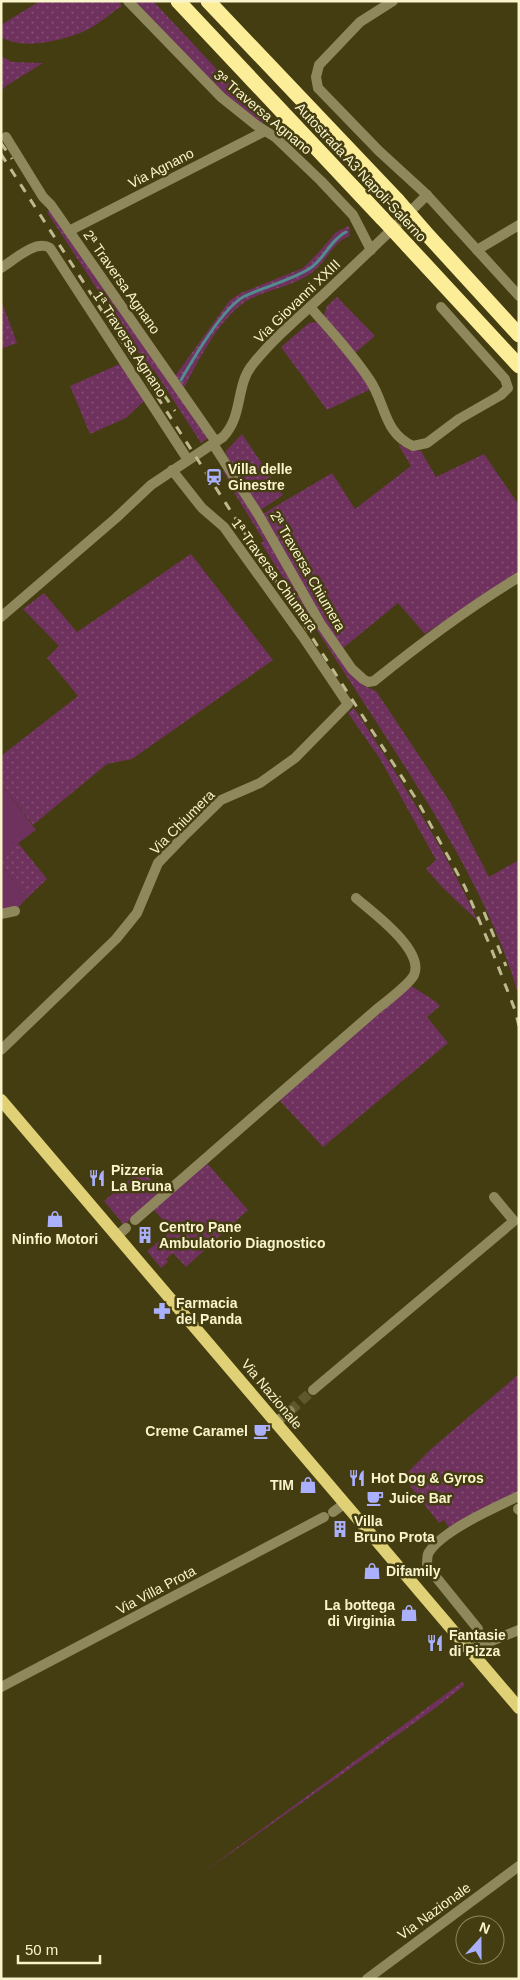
<svg xmlns="http://www.w3.org/2000/svg" width="520" height="1980" font-family="Helvetica,sans-serif">
  <style>
    .green { fill: url(#green-dots) }
    .pitch { fill: #6f315d }
    .lines { fill: none; stroke-linecap: round; stroke-linejoin: round }
    .stream { stroke: #518c8f; stroke-width: 3 }
    .street-tunnel { stroke: #5f582d; stroke-width: 10; stroke-dasharray: 10 5; stroke-linecap: butt }
    .street { stroke: #8f885d; stroke-width: 10 }
    .primary { stroke: #e0d176; stroke-width: 12 }
    .highway { stroke: #fcee99; stroke-width: 15 }
    .rail { stroke: #bfb98f; stroke-width: 3; stroke-dasharray: 9 9; stroke-linecap: butt }
    .highway-bridge { stroke: #fcee99; stroke-width: 15 }
    .labels { text-anchor: middle; dominant-baseline: central; stroke-width: 5; stroke-linejoin: round; paint-order: stroke }
    .street-label { font-size: 14px; fill: #faf4cc; stroke: #443d11 }
    .poi-label { font-size: 14px; font-weight: bold; fill: #faf4cc; stroke: #443d11; text-anchor: start }
  </style>
  <defs>
    <pattern id="green-dots" width="8" height="8" patternUnits="userSpaceOnUse" patternTransform="scale(1.25)"><rect width="8" height="8" fill="#6f315d"/><path d="M2 2h.1M6 6h.1" fill="none" stroke="#844f73" stroke-width="1.8" stroke-linecap="round"/></pattern>
  </defs>
  <rect width="100%" height="100%" fill="#443d11"/>
  <g class="green">
    <path d="M40 1H118L122 6C111 13 99 24 87 30 64 40 24 51 1 37V25Z"/>
    <polygon points="135,1 153,1 265,121 261,123 221,91"/>
    <polygon points="1,56 12,62 43,63 6,86 1,91"/>
    <polygon points="50,210 209,437 201,443 154,370 151,372 47,212"/>
    <path d="M349 226 350 236C333 242 327 260 315 270 300 284 271 289 252 298 223 311 198 361 184 388L175 376 230 300 241 293 303 268 318 253 336 232Z"/>
    <polygon points="337,297 375,336 355,353 324,315 327,306"/>
    <polygon points="1,300 17,343 1,349"/>
    <polygon points="317,322 357,369 371,389 327,410 281,347 309,323"/>
    <polygon points="122,363 145,400 126,418 90,434 70,386"/>
    <polygon points="242,434 283,495 259,511 225,452"/>
    <polygon points="398,444 409,450 421,451 436,477 484,454 519,505 519,571 425,634 398,603 342,649 320,618 261,515 332,473 355,509 411,466"/>
    <path d="M225 469 350 673 364 686 376 691 450 802 489 877 519 860V997C492 901 437 817 384 734 343 671 302 607 261 543L264 541 230 486 232 485 223 471Z"/>
    <polygon points="191,554 273,660 132,759 107,764 33,825 1,784 1,756 78,696 47,658 59,646 23,609 44,593 77,632"/>
    <path d="M354 708C399 777 443 846 478 921L443 888 426 869 436 860 380 759 348 713Z"/>
    <polygon points="18,843 47,879 27,898 1,865 1,856"/>
    <polygon points="411,986 435,1001 440,1006 427,1017 448,1043 323,1147 279,1100"/>
    <polygon points="206,1162 248,1210 186,1267 173,1253 166,1259 168,1262 161,1268 147,1251 172,1230 153,1209"/>
    <polygon points="142,1169 162,1193 124,1225 104,1201"/>
    <polygon points="519,1374 519,1491 450,1529 444,1520 439,1523 403,1477 431,1449"/>
    <polygon points="462,1682 465,1685 434,1709 197,1877"/>
  </g>
  <g class="pitch">
    <polygon points="1,784 36,830 1,856"/>
    <polygon points="1,865 27,898 18,908 1,911"/>
  </g>
  <g class="lines">
    <path class="stream" d="M181 380C193 359 224 306 245 296 266 286 289 281 309 269 324 260 330 240 346 232"/>
    <polyline class="street-tunnel" points="290,1411 313,1390"/>
    <g class="street">
      <polyline points="128,1 221,97 256,125 275,137 321,181 353,215 371,250"/>
      <polyline points="393,1 360,22 319,65 316,77 318,88 379,151 427,195 519,296"/>
      <polyline points="6,137 43,197 51,205 216,442"/>
      <polyline points="69,231 265,131"/>
      <polyline points="477,250 519,225"/>
      <path d="M1 268C14 260 36 239 50 248L188 460"/>
      <path d="M310 307C331 331 352 353 369 379 386 403 383 433 413 446L427 443 459 419 501 395 508 388 505 379 441 307"/>
      <path d="M213 444 258 514 320 623 352 669 363 679 368 682 374 681C421 643 468 608 519 577"/>
      <path d="M1 617 116 518 151 485 223 437C244 415 235 385 253 364 273 339 299 317 323 295 358 262 393 229 427 195"/>
      <polyline points="1,914 15,911"/>
      <polyline points="1,1050 116,939 137,913 158,863 183,837 221,800 260,783 295,758 348,704 303,637 224,527 202,508 172,470"/>
      <path d="M135 1220 377 1009C386 1002 410 983 414 975 425 950 372 912 356 898"/>
      <polyline points="117,1236 126,1228"/>
      <polyline points="313,1390 514,1221 494,1197"/>
      <polyline points="276,1422 290,1411"/>
      <polyline points="518,1509 519,1510"/>
      <polyline points="333,1512 344,1504"/>
      <polyline points="481,1641 491,1641 519,1630"/>
      <path d="M470 1651 481 1641 478 1629 427 1566C427 1562 427 1558 428 1554 439 1532 496 1507 519 1496"/>
      <polyline points="1,1687 324,1517"/>
      <polyline points="367,1979 519,1866"/>
    </g>
    <polyline class="primary" points="1,1100 519,1708"/>
    <g class="highway">
      <polyline points="178,1 382,218"/>
      <polyline points="208,1 397,200"/>
      <polyline points="424,231 519,335"/>
      <polyline points="408,246 519,366"/>
    </g>
    <g class="rail">
      <polyline points="1,143 12,159"/>
      <polyline points="1,154 418,802 465,887 491,948 515,1010 519,1026"/>
      <polyline points="154,380 175,411"/>
      <polyline points="484,912 506,966"/>
    </g>
    <g class="highway-bridge">
      <polyline points="397,200 424,231"/>
      <polyline points="382,218 408,246"/>
    </g>
  </g>
  <defs>
    <g id="station-bare" transform="scale(1.35)"><path d="M-3-6H3Q5-6 5-4V2Q5 4 3 4L4.5 6H3L1.5 4h-3L-3 6H-4.5L-3 4Q-5 4-5 2V-4Q-5-6-3-6ZM-3.5-4v3h7v-3ZM-3.5 1v1.5H-2V1ZM2 1v1.5H3.5V1Z" fill="#aab0fc" stroke="#443d11" stroke-width="2.5" paint-order="stroke"/></g>
    <g id="restaurant-bare" transform="scale(1.35)"><path d="M-5-6h1v4h1v-4h1v4h1v-4h1v5L-1.5 .5V6h-2V.5L-5-1ZM5-6V6H3V1.5H1.5Q1.5-4 5-6Z" fill="#aab0fc" stroke="#443d11" stroke-width="2.5" paint-order="stroke"/></g>
    <g id="shop-bare" transform="scale(1.35)"><path d="M-5-2.5h2.3a2.7 3.5 0 0 1 5.4 0H5L5.5 6h-11ZM-1.5-2.5h3a1.5 2.3 0 0 0-3 0Z" fill="#aab0fc" stroke="#443d11" stroke-width="2.5" paint-order="stroke"/></g>
    <g id="building-bare" transform="scale(1.35)"><path d="M-4-6H4V6H1V3H-1V6H-4ZM-2.5-4.3h1.7v1.8h-1.7ZM.8-4.3h1.7v1.8H.8ZM-2.5-1h1.7V.8h-1.7ZM.8-1h1.7V.8H.8Z" fill="#aab0fc" stroke="#443d11" stroke-width="2.5" paint-order="stroke"/></g>
    <g id="pharmacy-bare" transform="scale(1.35)"><path d="M-2-6h4v4h4v4h-4v4h-4v-4h-4v-4h4Z" fill="#aab0fc" stroke="#443d11" stroke-width="2.5" paint-order="stroke"/></g>
    <g id="cafe-bare" transform="scale(1.35)"><path d="M-5.5-4.5H6V0H3Q3 3.5 0 3.5H-2.5Q-5.5 3.5-5.5 0ZM3-3.2v2h1.7v-2ZM-6 4.5H4V6H-6Z" fill="#aab0fc" stroke="#443d11" stroke-width="2.5" paint-order="stroke"/></g>
  </defs>
  <g fill-rule="evenodd">
    <use href="#station-bare" x="214" y="477"/>
    <use href="#restaurant-bare" x="97" y="1178"/>
    <use href="#shop-bare" x="55" y="1219"/>
    <use href="#building-bare" x="145" y="1235"/>
    <use href="#pharmacy-bare" x="162" y="1311"/>
    <use href="#cafe-bare" x="262" y="1431"/>
    <use href="#restaurant-bare" x="357" y="1478"/>
    <use href="#shop-bare" x="308" y="1485"/>
    <use href="#cafe-bare" x="375" y="1498"/>
    <use href="#building-bare" x="340" y="1529"/>
    <use href="#shop-bare" x="372" y="1571"/>
    <use href="#shop-bare" x="409" y="1613"/>
    <use href="#restaurant-bare" x="435" y="1643"/>
  </g>
  <g class="labels">
    <g class="street-label">
      <text transform="translate(263 112) rotate(40)">3ª Traversa Agnano</text>
      <text transform="translate(161 168) rotate(-27)">Via Agnano</text>
      <text transform="translate(361 172) rotate(47)">Autostrada A3 Napoli-Salerno</text>
      <text transform="translate(122 282) rotate(55)">2ª Traversa Agnano</text>
      <text transform="translate(297 301) rotate(-44)">Via Giovanni XXIII</text>
      <text transform="translate(130 344) rotate(57)">1ª Traversa Agnano</text>
      <text transform="translate(308 571) rotate(60)">2ª Traversa Chiumera</text>
      <text transform="translate(275 575) rotate(54)">1ª Traversa Chiumera</text>
      <text transform="translate(182 822) rotate(-45)">Via Chiumera</text>
      <text transform="translate(272 1394) rotate(50)">Via Nazionale</text>
      <text transform="translate(156 1590) rotate(-28)">Via Villa Prota</text>
      <text transform="translate(434 1911) rotate(-36)">Via Nazionale</text>
    </g>
    <g class="poi-label">
      <text x="228" y="469">Villa delle<tspan x="228" dy="16">Ginestre</tspan></text>
      <text x="111" y="1170">Pizzeria<tspan x="111" dy="16">La Bruna</tspan></text>
      <text x="159" y="1227">Centro Pane<tspan x="159" dy="16">Ambulatorio Diagnostico</tspan></text>
      <text x="55" y="1239" text-anchor="middle">Ninfio Motori</text>
      <text x="176" y="1303">Farmacia<tspan x="176" dy="16">del Panda</tspan></text>
      <text x="248" y="1431" text-anchor="end">Creme Caramel</text>
      <text x="371" y="1478">Hot Dog &amp; Gyros</text>
      <text x="294" y="1485" text-anchor="end">TIM</text>
      <text x="389" y="1498">Juice Bar</text>
      <text x="354" y="1521">Villa<tspan x="354" dy="16">Bruno Prota</tspan></text>
      <text x="386" y="1571">Difamily</text>
      <text x="395" y="1605" text-anchor="end">La bottega<tspan x="395" dy="16">di Virginia</tspan></text>
      <text x="449" y="1635">Fantasie<tspan x="449" dy="16">di Pizza</tspan></text>
    </g>
  </g>
  <rect width="520" height="1980" fill="none" stroke="#faf4cc" stroke-width="5"/>
  <g transform="translate(480 1940) rotate(21)"><circle r="24" fill="#443d11" stroke="#8d865c"/>
  <path d="M0-4L9 19L0 12L-9 19Z" fill="#aab0fc"/>
  <text y="-8" font-size="14" font-weight="bold" text-anchor="middle" fill="#faf4cc">N</text>
  </g>
  <path d="M18 1955v8h82v-8" fill="none" stroke="#faf4cc" stroke-width="2.5"/>
  <text x="25" y="1955" font-size="15" fill="#faf4cc" stroke="#443d11" stroke-width="4" paint-order="stroke">50 m</text>
</svg>
